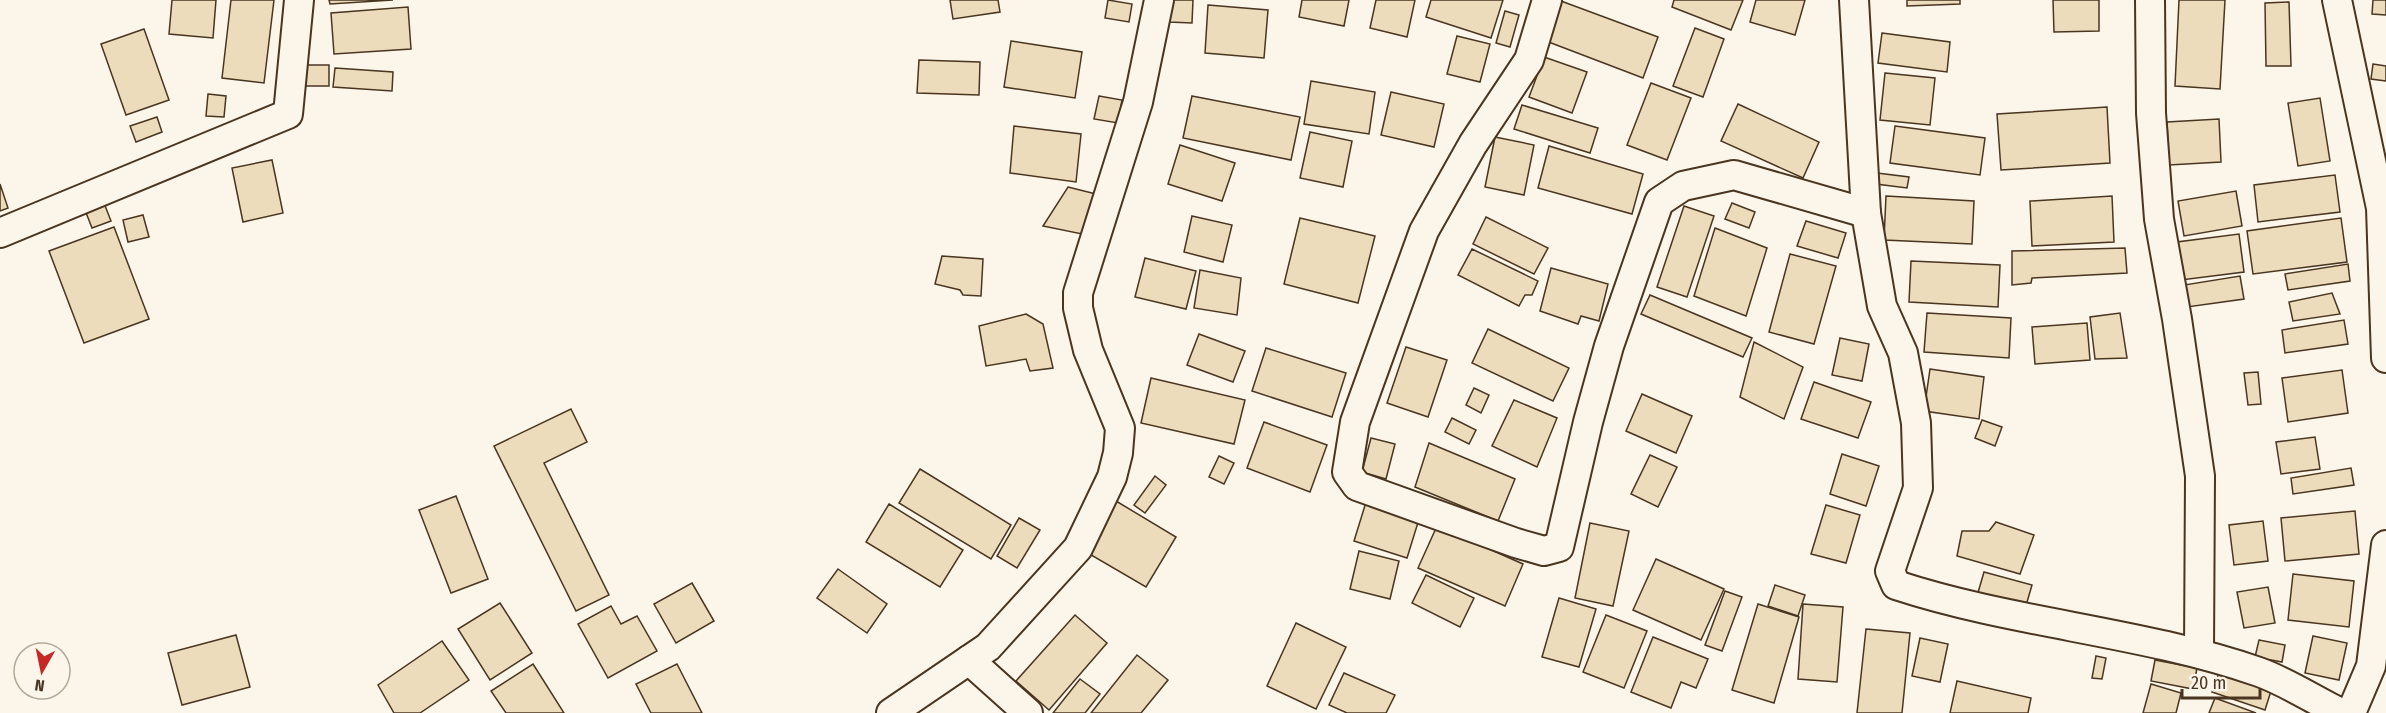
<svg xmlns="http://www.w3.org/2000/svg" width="2386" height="713" font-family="'Fira Sans Condensed',sans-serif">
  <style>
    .building { fill: #ecdcbc; stroke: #4a3520; stroke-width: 1.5 }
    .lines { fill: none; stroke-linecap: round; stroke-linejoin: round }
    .minor-casing { stroke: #4a3520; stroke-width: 32 }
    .minor { stroke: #fbf6e9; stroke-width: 28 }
  </style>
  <rect width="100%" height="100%" fill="#fbf6e9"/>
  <g class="building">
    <polygon points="172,0 216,0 213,38 169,34"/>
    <polygon points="231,0 274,0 264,83 222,78"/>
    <polygon points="329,0 393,0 330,4"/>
    <polygon points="950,0 998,0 1000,12 953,19"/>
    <polygon points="1108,0 1132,4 1129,22 1105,18"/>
    <polygon points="1170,0 1193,0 1192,23 1169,22"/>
    <polygon points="1302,0 1349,0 1344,26 1299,17"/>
    <polygon points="1376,0 1415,0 1407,37 1370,28"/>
    <polygon points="1431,0 1503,0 1491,38 1426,17"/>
    <polygon points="1674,0 1743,0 1731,30 1672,7"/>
    <polygon points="1756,0 1805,0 1795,35 1750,22"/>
    <polygon points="1907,0 1960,0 1960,4 1907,6"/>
    <polygon points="2053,0 2099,0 2099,31 2054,32"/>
    <polygon points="2179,0 2225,0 2220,89 2175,86"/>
    <polygon points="2373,0 2386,0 2386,15 2372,14"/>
    <polygon points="1561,1 1658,37 1643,78 1546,41"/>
    <polygon points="2289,2 2291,66 2266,66 2265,3"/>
    <polygon points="1208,5 1268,10 1264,58 1205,53"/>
    <polygon points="408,7 411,49 334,54 331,13"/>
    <polygon points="1505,11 1519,15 1510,47 1496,43"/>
    <polygon points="1695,28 1724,39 1703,97 1673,86"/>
    <polygon points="144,29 169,100 126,115 101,44"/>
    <polygon points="1882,33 1950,42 1947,72 1878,63"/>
    <polygon points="1457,36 1490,44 1480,82 1447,74"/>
    <polygon points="1011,41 1082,52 1075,98 1004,87"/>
    <polygon points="1544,57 1587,72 1572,113 1529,97"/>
    <polygon points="919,60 980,62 979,95 917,93"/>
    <polygon points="2373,64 2386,66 2386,81 2371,79"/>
    <rect x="304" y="65" width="25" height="21"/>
    <polygon points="335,68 393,72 392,91 333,87"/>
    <polygon points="1885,73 1935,78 1930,125 1880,120"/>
    <polygon points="1311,81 1375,92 1369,134 1304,124"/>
    <polygon points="1651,83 1691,98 1667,160 1627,145"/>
    <polygon points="1391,92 1444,104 1434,147 1381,135"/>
    <polygon points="208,94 226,96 224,117 206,116"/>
    <polygon points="1099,96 1122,100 1118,123 1094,119"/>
    <polygon points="1192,96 1300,117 1291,160 1183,138"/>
    <polygon points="2320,98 2330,161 2298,166 2288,103"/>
    <polygon points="1738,104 1819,142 1803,178 1721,141"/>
    <polygon points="1522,105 1598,128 1590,153 1514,129"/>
    <polygon points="2107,107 2110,163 2001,170 1997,114"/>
    <polygon points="157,117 162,132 136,142 130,126"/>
    <polygon points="2219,119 2221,162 2169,165 2167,122"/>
    <polygon points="1014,126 1081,134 1076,182 1010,173"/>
    <polygon points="1895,126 1985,138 1980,175 1890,163"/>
    <polygon points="1310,132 1352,141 1343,187 1300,178"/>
    <polygon points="1495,137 1534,145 1524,195 1485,187"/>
    <polygon points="1180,145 1235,163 1222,201 1168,184"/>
    <polygon points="1549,146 1643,174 1632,214 1538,188"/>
    <polygon points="272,160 283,213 243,222 232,168"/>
    <polygon points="1877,173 1909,177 1907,188 1876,184"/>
    <polygon points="2335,175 2340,212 2258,222 2254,185"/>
    <polygon points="0,184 8,208 0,211"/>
    <polygon points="1068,187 1100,195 1082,234 1043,226"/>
    <polygon points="2236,191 2242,226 2184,236 2178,201"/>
    <polygon points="1886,196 1974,201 1972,244 1884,240"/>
    <polygon points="2112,196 2114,242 2032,246 2030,201"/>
    <polygon points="104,203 111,221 92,228 85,210"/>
    <polygon points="1732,203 1755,212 1749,228 1725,219"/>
    <polygon points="1684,206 1714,216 1687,297 1657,287"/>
    <polygon points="143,215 149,237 128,242 123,220"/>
    <polygon points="1192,216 1232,225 1223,262 1184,252"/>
    <polygon points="1486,217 1548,248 1534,274 1473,244"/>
    <polygon points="1300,218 1375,236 1358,303 1284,284"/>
    <polygon points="2341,218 2347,262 2253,274 2247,231"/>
    <polygon points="1806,221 1846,233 1838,258 1797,246"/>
    <polygon points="114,227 149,319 84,343 49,251"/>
    <polygon points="1715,228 1767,248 1746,316 1694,296"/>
    <polygon points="2239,234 2244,272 2181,280 2177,242"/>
    <polygon points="2125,248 2127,273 2032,278 2031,283 2012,285 2012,251"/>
    <polygon points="1472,249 1538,281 1532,295 1525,295 1519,306 1458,275"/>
    <polygon points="1790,254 1836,266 1814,344 1769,332"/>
    <polygon points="942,256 983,259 981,296 963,295 960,290 935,284"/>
    <polygon points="1145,258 1196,271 1186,309 1135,297"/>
    <polygon points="1911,261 2000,265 1998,307 1909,302"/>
    <polygon points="2348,264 2350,281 2288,290 2285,274"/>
    <polygon points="1551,268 1608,284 1599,321 1581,316 1578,324 1540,311"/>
    <polygon points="1200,270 1241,278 1237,315 1194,308"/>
    <polygon points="2240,276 2244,299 2187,307 2184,285"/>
    <polygon points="2332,293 2340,314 2293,321 2289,302"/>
    <polygon points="1650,295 1752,338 1743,357 1641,314"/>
    <polygon points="1927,313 2011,318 2009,358 1924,352"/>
    <polygon points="2120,313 2127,358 2095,359 2090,317"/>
    <polygon points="1026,314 1043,324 1053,368 1030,371 1026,359 986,366 979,326"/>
    <polygon points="2344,320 2348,344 2285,353 2282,330"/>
    <polygon points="2087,323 2090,360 2035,364 2032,327"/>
    <polygon points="1488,329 1569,368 1553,401 1472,363"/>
    <polygon points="1199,334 1245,351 1233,382 1187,365"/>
    <polygon points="1840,338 1869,344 1862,381 1832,375"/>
    <polygon points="1754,342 1803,367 1784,419 1740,397"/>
    <polygon points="1406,347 1447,360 1428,417 1387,403"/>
    <polygon points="1266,348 1346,373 1332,417 1252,391"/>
    <polygon points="1930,369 1984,377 1979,419 1924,411"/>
    <polygon points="2342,370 2348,413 2288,422 2282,378"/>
    <polygon points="2258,372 2261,404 2248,405 2244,373"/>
    <polygon points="1151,378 1245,400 1234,444 1141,423"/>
    <polygon points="1814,382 1871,402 1858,438 1801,419"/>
    <polygon points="1474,388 1489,395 1481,413 1466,405"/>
    <polygon points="1642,394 1692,416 1676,453 1626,431"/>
    <polygon points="1514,400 1557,418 1537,467 1492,446"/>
    <polygon points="571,409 587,442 544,463 609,595 576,611 494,446"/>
    <polygon points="1452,418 1476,430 1469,444 1445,432"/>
    <polygon points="1982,420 2002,427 1995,446 1975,438"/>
    <polygon points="1264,422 1327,445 1310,492 1247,468"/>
    <polygon points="2315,437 2320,469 2281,474 2276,442"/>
    <polygon points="1371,438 1395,444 1386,479 1362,472"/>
    <polygon points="1429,443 1515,479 1498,521 1415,487"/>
    <polygon points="1842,454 1879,466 1866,506 1830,494"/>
    <polygon points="1650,455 1677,467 1658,507 1631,494"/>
    <polygon points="1219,456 1234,463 1224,484 1209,477"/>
    <polygon points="2351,468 2354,485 2293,494 2291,478"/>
    <polygon points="920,469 1011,525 991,559 899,503"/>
    <polygon points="1155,476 1166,485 1145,513 1134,505"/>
    <polygon points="456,496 488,579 451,593 419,510"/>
    <polygon points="1367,499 1420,516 1407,558 1354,541"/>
    <polygon points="1116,501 1176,537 1146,587 1086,552"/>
    <polygon points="889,504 963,550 940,587 866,542"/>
    <polygon points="1826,505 1860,515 1846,563 1811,554"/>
    <polygon points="2355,511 2359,554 2285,561 2281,518"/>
    <polygon points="1019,518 1040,530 1017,568 997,556"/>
    <polygon points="2263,521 2268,561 2234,565 2229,525"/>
    <polygon points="1996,522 2034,535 2020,574 1957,556 1962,531 1989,531"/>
    <polygon points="1590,523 1629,531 1613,606 1575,598"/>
    <polygon points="1437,526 1523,564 1505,606 1418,568"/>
    <polygon points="1359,551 1399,561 1390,599 1350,589"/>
    <polygon points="1656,559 1724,589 1701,640 1633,610"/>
    <polygon points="838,569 887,604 867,633 817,598"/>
    <polygon points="1984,572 2032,585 2025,609 1977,596"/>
    <polygon points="2293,574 2354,581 2349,627 2288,620"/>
    <polygon points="1426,575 1474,598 1460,627 1412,603"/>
    <polygon points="692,583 714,621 676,643 654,604"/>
    <polygon points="1775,585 1805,595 1798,616 1768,606"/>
    <polygon points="2268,587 2275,623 2244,628 2237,592"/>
    <polygon points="1725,591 1742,597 1722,651 1705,645"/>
    <polygon points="1559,598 1596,609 1579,667 1542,657"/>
    <polygon points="500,603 532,653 490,680 458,629"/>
    <polygon points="1758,604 1799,617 1774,703 1732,690"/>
    <polygon points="1803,604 1843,607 1837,682 1798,679"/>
    <polygon points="611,606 621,624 637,616 657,651 608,678 578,624"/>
    <polygon points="1075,615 1107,643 1049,710 1016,681"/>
    <polygon points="1606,615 1647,631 1624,688 1583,672"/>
    <polygon points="1296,623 1346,647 1316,709 1267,686"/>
    <polygon points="1866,629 1910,633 1902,713 1857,713"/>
    <polygon points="236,635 250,687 182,705 168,653"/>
    <polygon points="2313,636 2347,643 2339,680 2305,673"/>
    <polygon points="1653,637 1708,659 1696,688 1681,682 1671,708 1631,692"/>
    <polygon points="1920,638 1948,644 1940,682 1912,676"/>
    <polygon points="2259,640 2285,645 2282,662 2255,657"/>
    <polygon points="442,641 469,680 420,713 394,713 378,685"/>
    <polygon points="1137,655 1168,680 1141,713 1091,713"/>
    <polygon points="2096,656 2106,658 2102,679 2092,678"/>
    <polygon points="2155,660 2197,668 2193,689 2151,681"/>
    <polygon points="533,664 564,713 506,713 491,691"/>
    <polygon points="677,664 702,713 651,713 636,684"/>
    <polygon points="1344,673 1395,695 1386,713 1347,713 1329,705"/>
    <polygon points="2219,673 2271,691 2265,710 2212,692"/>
    <polygon points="1080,679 1100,694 1085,713 1053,713"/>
    <polygon points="1957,681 2031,698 2028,713 1950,713"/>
    <polygon points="2151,684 2181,693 2176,713 2143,713"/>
    <polygon points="2215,698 2256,713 2209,713"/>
  </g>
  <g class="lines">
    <g class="minor-casing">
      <g id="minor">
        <polyline points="1547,0 1529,60 1473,144 1424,231 1355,422 1347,472 1357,486 1516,543 1544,551 1559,547 1588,422 1609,346 1659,202 1683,186 1734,175 1866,213"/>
        <path d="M1854 0 1866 213 1882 306 1903 353 1916 423 1918 488 1890 571 1896 585C2015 624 2141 631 2259 672 2287 682 2314 700 2341 713"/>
        <polyline points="2150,0 2151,113 2159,219 2177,319 2200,476 2199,653"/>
        <polyline points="2337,0 2381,208 2386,358"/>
        <polyline points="0,233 288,114 299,0"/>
        <polyline points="969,660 1028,713"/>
        <polyline points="891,713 988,647 1078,548 1112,477 1118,453 1120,428 1088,350 1078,308 1078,293 1138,102 1159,0"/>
        <polyline points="2351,713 2371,666 2386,545"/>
      </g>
    </g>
    <use href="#minor" class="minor"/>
  </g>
  <g transform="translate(42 671) rotate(189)"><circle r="28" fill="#fbf6e9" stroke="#b4a999" stroke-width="1.5"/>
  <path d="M0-4.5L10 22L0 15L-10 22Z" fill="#c62828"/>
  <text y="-9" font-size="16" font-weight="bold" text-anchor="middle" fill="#4a3520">N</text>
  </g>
  <path d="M2182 689v9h78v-9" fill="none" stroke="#4a3520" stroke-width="3"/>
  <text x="2191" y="689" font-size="18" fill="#4a3520" stroke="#fbf6e9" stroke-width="4.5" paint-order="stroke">20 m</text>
</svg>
